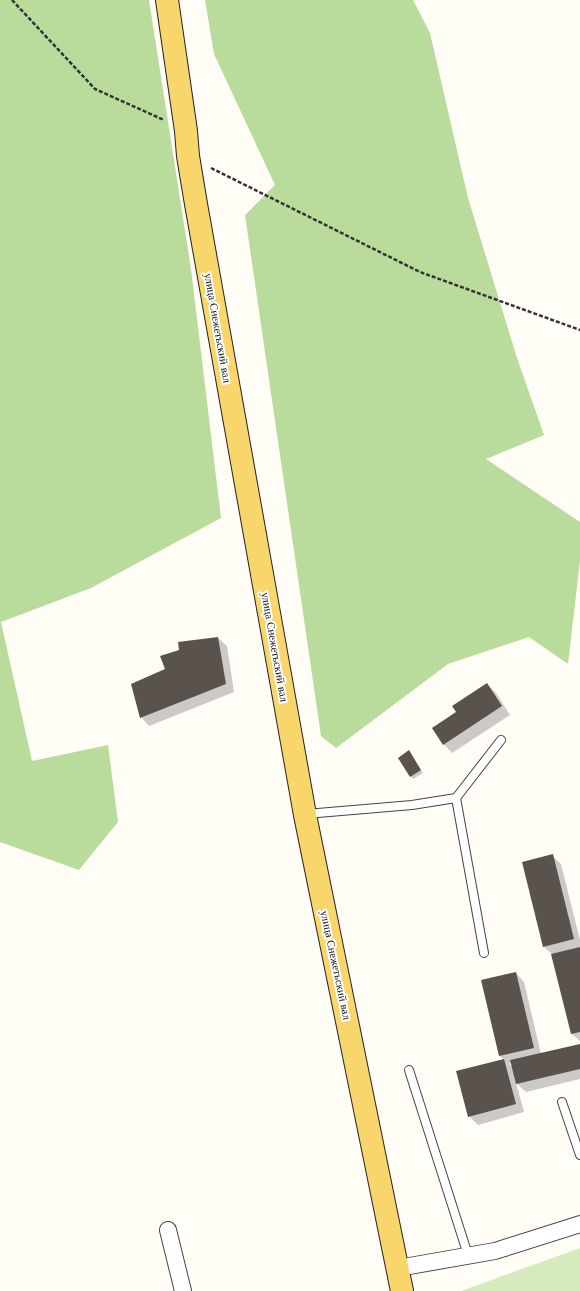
<svg xmlns="http://www.w3.org/2000/svg" width="580" height="1291" font-family="'Libre Baskerville',serif">
  <style>
    .green { fill: #d5ebbd }
    .forest { fill: #b9dc9c }
    .shadow { fill: #0003; fill-rule: evenodd }
    .building { fill: #5a524d }
    .lines { fill: none; stroke-linecap: round; stroke-linejoin: round }
    .service-casing { stroke: #444; stroke-width: 10 }
    .minor-casing { stroke: #444; stroke-width: 18 }
    .primary-casing { stroke: #222; stroke-width: 24 }
    .path { stroke: #333; stroke-width: 2.5; stroke-dasharray: 4 2; stroke-linecap: butt }
    .service { stroke: #fff; stroke-width: 8 }
    .minor { stroke: #fff; stroke-width: 16 }
    .primary { stroke: #f9d66b; stroke-width: 22 }
    .labels { text-anchor: middle; dominant-baseline: central; stroke-width: 4; stroke-linejoin: round; paint-order: stroke }
    .street-label { font-size: 11px; fill: #111; stroke: #fff }
  </style>
  <rect width="100%" height="100%" fill="#fffdf5"/>
  <polygon class="green" points="580,1248 580,1291 461,1291"/>
  <g class="forest">
    <polygon points="0,0 149,0 191,269 221,518 91,588 1,622 32,761 108,745 118,822 79,870 0,842"/>
    <polygon points="205,0 413,0 430,33 468,198 517,358 544,435 486,459 580,522 580,561 568,664 529,637 448,664 336,748 321,736 245,215 275,185 214,54"/>
  </g>
  <g class="shadow">
    <polygon points="218,638 227,646 234,692 149,726 141,717 166,670 180,651 179,643"/>
    <polygon points="487,684 496,693 510,715 452,753 444,744 458,712"/>
    <polygon points="409,752 423,773 413,779 411,776"/>
    <polygon points="552,856 561,864 580,940 580,1041 572,1034 553,955 544,947"/>
    <path d="M516 973 524 982 541 1054 580 1045V1079L526 1092 516 1083 524 1112 478 1125 469 1116 504 1060 500 1056ZM512 1063 514 1069 509 1064Z"/>
  </g>
  <g class="building">
    <polygon points="218,637 226,684 140,718 131,684 165,669 160,656 179,650 178,642"/>
    <polygon points="487,683 502,706 443,745 432,728 456,712 452,706"/>
    <polygon points="409,750 421,770 410,777 398,758"/>
    <polygon points="553,854 574,939 543,947 522,862"/>
    <polygon points="580,947 580,1032 571,1034 551,954"/>
    <polygon points="516,972 534,1048 499,1056 481,980"/>
    <polygon points="580,1044 580,1069 516,1084 510,1060"/>
    <polygon points="504,1059 516,1104 468,1117 456,1071"/>
  </g>
  <g class="lines">
    <g class="service-casing">
      <g id="service">
        <polyline points="456,798 501,740"/>
        <polyline points="306,814 412,805 456,798 484,953"/>
        <polyline points="409,1070 468,1255"/>
        <polyline points="562,1102 580,1155"/>
      </g>
    </g>
    <g class="minor-casing">
      <g id="minor">
        <polyline points="168,1230 183,1291"/>
        <polyline points="398,1268 495,1251 580,1224"/>
      </g>
    </g>
    <g class="primary-casing">
      <polyline id="primary" points="167,0 186,131 188,156 196,204 305,815 402,1291"/>
    </g>
    <g class="path">
      <polyline points="12,0 95,89 164,120"/>
      <polyline points="211,168 420,272 580,330"/>
    </g>
    <use href="#service" class="service"/>
    <use href="#minor" class="minor"/>
    <use href="#primary" class="primary"/>
  </g>
  <g class="labels">
    <g class="street-label">
      <text transform="translate(218 328) rotate(80)">улица Снежетьский вал</text>
      <text transform="translate(275 647) rotate(80)">улица Снежетьский вал</text>
      <text transform="translate(336 965) rotate(78)">улица Снежетьский вал</text>
    </g>
  </g>
</svg>
